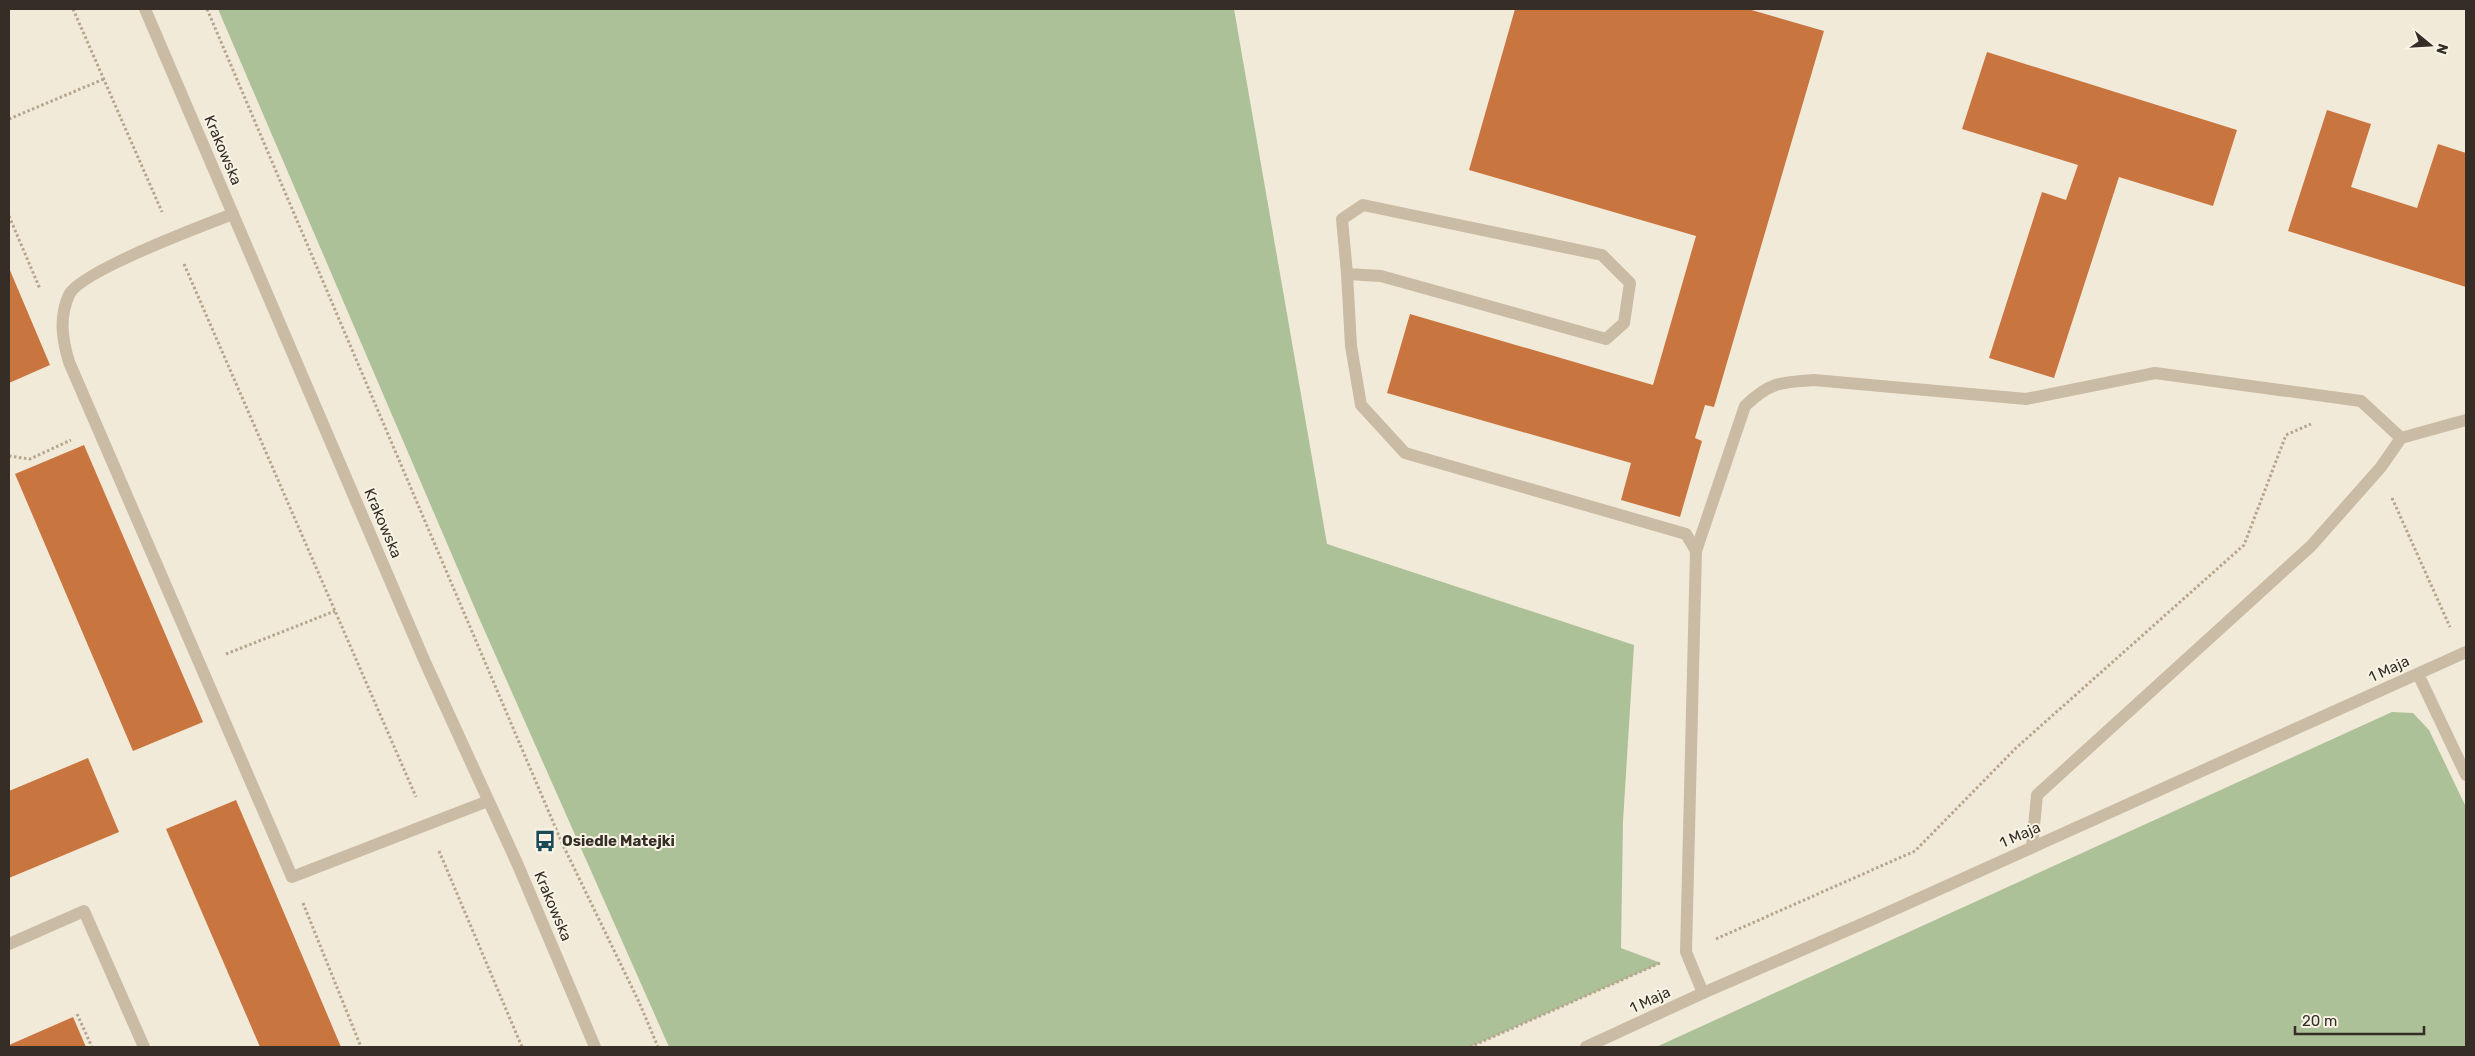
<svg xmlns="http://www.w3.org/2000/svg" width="2475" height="1056" font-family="Rubik,sans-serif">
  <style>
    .green { fill: #adc198 }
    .building { fill: #c9753f }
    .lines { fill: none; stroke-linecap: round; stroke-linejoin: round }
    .path { stroke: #b6a58e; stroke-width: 3; stroke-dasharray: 2.5 2.5; stroke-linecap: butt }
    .service { stroke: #cabba4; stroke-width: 12 }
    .minor { stroke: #cabba4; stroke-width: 12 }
    .tertiary { stroke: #cabba4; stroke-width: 12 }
    .labels { text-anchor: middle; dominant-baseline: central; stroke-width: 4; stroke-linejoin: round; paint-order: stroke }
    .street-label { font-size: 15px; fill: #352d26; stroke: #f9f3e5 }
    .poi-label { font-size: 15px; font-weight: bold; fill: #352d26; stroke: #f9f3e5; text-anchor: start }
  </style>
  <rect width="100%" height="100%" fill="#f2ead8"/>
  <g class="green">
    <polygon points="218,9 1234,9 1327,544 1634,645 1623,822 1621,948 1661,963 1470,1047 669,1047 479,618"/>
    <polygon points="2392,712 2413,713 2429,730 2466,807 2466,1047 1656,1047"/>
  </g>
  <g class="building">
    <polygon points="1515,9 1748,9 1824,31 1714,407 1705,405 1695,438 1702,441 1680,517 1621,500 1631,463 1387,393 1410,314 1653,385 1696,236 1469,170"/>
    <polygon points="1987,52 2237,130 2213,206 2119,177 2054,378 1989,358 2042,192 2066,200 2078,165 1962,129"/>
    <polygon points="2327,110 2371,124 2351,187 2417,208 2438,144 2466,153 2466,287 2288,231"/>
    <polygon points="9,268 50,365 9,383"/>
    <polygon points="84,445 203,722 133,751 15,474"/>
    <polygon points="88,758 119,832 9,878 9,791"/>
    <polygon points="236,800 341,1047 260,1047 166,829"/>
    <polygon points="73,1017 86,1047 9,1047 9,1045"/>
  </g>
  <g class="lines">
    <g class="path">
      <polyline points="73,9 162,212"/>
      <polyline points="207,9 562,843 639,1002 658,1047"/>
      <polyline points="9,119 104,79"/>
      <polyline points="9,216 40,289"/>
      <polyline points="184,264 416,797"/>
      <polyline points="9,456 30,459 71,440"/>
      <polyline points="2392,498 2450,627"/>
      <polyline points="226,654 335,611"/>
      <polyline points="439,851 522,1047"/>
      <polyline points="303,903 361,1047"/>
      <polyline points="1716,939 1915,851 2016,748 2244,545 2286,435 2311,424"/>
      <polyline points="77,1014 92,1047"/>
      <polyline points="1470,1047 1660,963"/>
    </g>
    <g class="service">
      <path d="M233 214C204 225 79 272 69 295 59 317 62 339 69 362L292 877 488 801"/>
      <polyline points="1347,274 1342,219 1363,205 1602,255 1630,283 1624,323 1606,339 1381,276 1347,274 1351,346 1361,405 1405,453 1686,534 1696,551"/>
      <polyline points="2032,847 2037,795 2311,546 2381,467 2401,438 2466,420"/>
      <path d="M1703 993 1686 952 1696 551 1745 406C1770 382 1781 382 1814 380L2026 399 2155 373 2361 401 2401 438"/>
    </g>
    <g class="minor">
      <polyline points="2418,674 2466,775"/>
      <polyline points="9,944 84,911 144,1047"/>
    </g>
    <g class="tertiary">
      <polyline points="145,9 425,662 517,863 595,1047"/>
      <polyline points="1586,1047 1703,993 1871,920 2466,652"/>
    </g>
  </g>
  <defs>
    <g id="bus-bare" transform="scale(1.725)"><path d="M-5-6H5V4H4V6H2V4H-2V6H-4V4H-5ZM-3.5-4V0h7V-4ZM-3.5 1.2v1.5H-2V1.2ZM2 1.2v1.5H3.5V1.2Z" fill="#1b4a57" stroke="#f9f3e5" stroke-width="2.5" paint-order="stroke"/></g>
  </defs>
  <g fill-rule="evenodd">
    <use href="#bus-bare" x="545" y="841"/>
  </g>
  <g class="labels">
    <g class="street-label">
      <text transform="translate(223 150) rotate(67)">Krakowska</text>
      <text transform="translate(383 523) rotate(67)">Krakowska</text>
      <text transform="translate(2389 669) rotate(-25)">1 Maja</text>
      <text transform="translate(2020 835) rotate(-24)">1 Maja</text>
      <text transform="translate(553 906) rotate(67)">Krakowska</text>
      <text transform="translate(1650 1000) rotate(-25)">1 Maja</text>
    </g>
    <g class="poi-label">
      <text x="562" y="841">Osiedle Matejki</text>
    </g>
  </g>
  <rect width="2475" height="1056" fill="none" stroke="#352d26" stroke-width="20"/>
  <g transform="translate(2430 45) rotate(108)" stroke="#f9f3e5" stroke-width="4" paint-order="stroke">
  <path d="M0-4L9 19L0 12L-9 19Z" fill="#352d26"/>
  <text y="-8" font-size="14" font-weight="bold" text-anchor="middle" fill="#352d26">N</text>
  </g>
  <path d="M2295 1026v8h129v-8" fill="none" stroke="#352d26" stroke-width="2.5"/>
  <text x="2302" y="1026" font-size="15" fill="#352d26" stroke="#f9f3e5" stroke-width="4" paint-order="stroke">20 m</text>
</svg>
